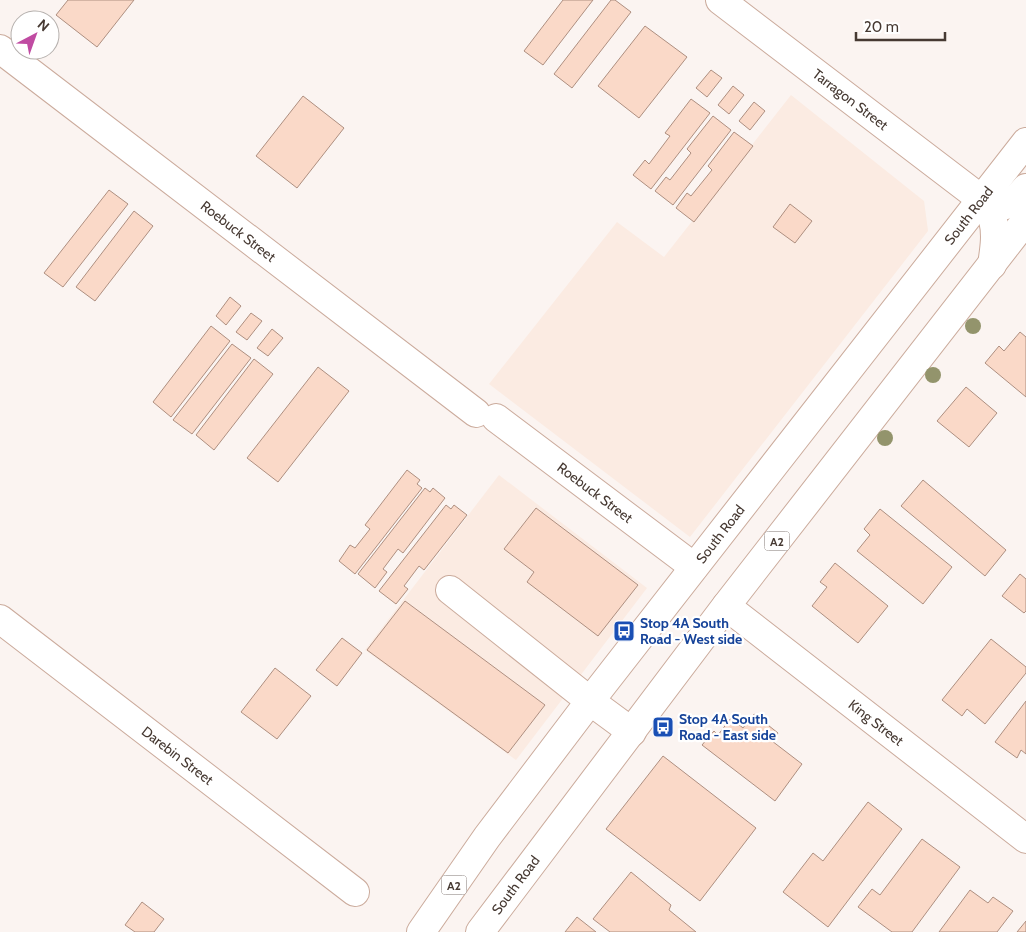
<svg xmlns="http://www.w3.org/2000/svg" width="1026" height="932" font-family="Cabin,sans-serif">
  <style>
    .built { fill: #fbebe2 }
    .building { fill: #fad9c8; stroke: #ae8f80 }
    .lines { fill: none; stroke-linecap: round; stroke-linejoin: round }
    .minor-casing { stroke: #cbab9c; stroke-width: 30 }
    .highway-casing { stroke: #cbab9c; stroke-width: 30 }
    .minor { stroke: #fff; stroke-width: 28 }
    .highway { stroke: #fff; stroke-width: 28 }
    .tree { fill: #93946c }
    .labels { text-anchor: middle; dominant-baseline: central; stroke-width: 4.5; stroke-linejoin: round; paint-order: stroke }
    .shield { fill: #fff; stroke: #7e7470; stroke-width: 1 }
    .shield-label { font-size: 12px; font-weight: bold; fill: #463932 }
    .street-label { font-size: 14px; fill: #463932; stroke: #fff }
    .transit-label { font-size: 14px; font-weight: bold; fill: #164399; stroke: #fff; text-anchor: start }
  </style>
  <rect width="100%" height="100%" fill="#fbf4f1"/>
  <g class="built">
    <polygon points="791,95 924,201 928,231 690,537 489,384 617,222 664,257"/>
    <polygon points="499,475 647,588 516,760 365,650"/>
  </g>
  <g class="building">
    <polygon points="68,0 134,0 97,47 56,15"/>
    <polygon points="563,0 593,0 543,65 524,51"/>
    <polygon points="611,0 615,0 631,12 572,88 554,74"/>
    <polygon points="645,26 687,57 639,118 598,86"/>
    <polygon points="711,70 722,78 707,97 696,88"/>
    <polygon points="733,86 744,95 729,114 718,105"/>
    <polygon points="303,96 344,128 297,188 256,156"/>
    <polygon points="691,99 710,113 651,189 633,175 645,160 649,164 670,136 665,133"/>
    <polygon points="754,102 765,111 750,130 739,121"/>
    <polygon points="713,116 731,130 673,205 655,191 666,177 670,180 691,153 687,149"/>
    <polygon points="734,132 753,146 694,222 676,208 687,193 691,196 712,170 708,166"/>
    <polygon points="109,190 128,204 63,287 44,273"/>
    <polygon points="790,204 812,221 795,243 773,227"/>
    <polygon points="134,211 153,226 95,301 76,287"/>
    <polygon points="230,297 241,306 226,325 216,316"/>
    <polygon points="251,313 262,321 247,340 236,332"/>
    <polygon points="211,326 230,341 171,417 153,402"/>
    <polygon points="272,329 283,338 268,356 257,348"/>
    <polygon points="1020,332 1026,337 1026,397 985,363 999,346 1004,351"/>
    <polygon points="232,344 251,358 192,434 173,420"/>
    <polygon points="254,359 273,374 214,450 196,435"/>
    <polygon points="318,367 349,391 278,482 247,458"/>
    <polygon points="966,387 997,413 969,447 937,421"/>
    <polygon points="407,470 420,480 417,484 422,488 355,574 339,561 350,545 355,548 370,529 365,525"/>
    <polygon points="923,480 1006,550 985,576 901,506"/>
    <polygon points="425,488 430,492 433,488 445,498 403,553 398,549 383,569 387,572 375,588 358,574"/>
    <polygon points="446,505 451,509 454,505 467,515 424,570 419,566 404,586 408,589 396,604 379,591"/>
    <polygon points="536,508 638,585 598,636 527,582 534,572 504,549"/>
    <polygon points="880,509 952,567 923,604 857,551 870,535 864,529"/>
    <polygon points="835,563 888,606 858,643 812,606 827,587 820,582"/>
    <polygon points="1020,574 1026,579 1026,611 1024,613 1002,596"/>
    <polygon points="405,601 545,705 508,753 367,650"/>
    <polygon points="342,638 362,653 337,686 316,670"/>
    <polygon points="991,639 1026,667 1026,673 985,724 967,709 962,716 942,700"/>
    <polygon points="275,668 311,696 277,739 241,712"/>
    <polygon points="1026,701 1026,754 1021,750 1017,758 995,742"/>
    <polygon points="754,714 778,733 772,741 802,764 775,801 702,745 714,731 718,735 731,718 743,728"/>
    <polygon points="663,756 756,828 700,901 606,829"/>
    <polygon points="868,802 902,829 828,927 783,892 813,853 823,861"/>
    <polygon points="922,839 960,867 912,932 892,932 858,907 872,889 880,895"/>
    <polygon points="631,872 671,905 669,910 696,932 610,932 593,919"/>
    <polygon points="970,890 988,903 993,897 1013,911 997,932 939,932"/>
    <polygon points="142,902 164,919 154,932 135,932 125,925"/>
    <polygon points="577,917 596,932 565,932"/>
    <polygon points="1026,921 1026,932 1017,932"/>
  </g>
  <g class="lines">
    <g class="minor-casing">
      <g id="minor">
        <path id="s1" d="M720 0 981 199"/>
        <path id="s2" d="M0 49 476 413"/>
        <path id="s3" d="M496 418 694 567"/>
        <polyline points="450,590 590,701 632,732"/>
        <path id="s4" d="M726 606 1026 839"/>
        <path id="s5" d="M0 619 355 892"/>
      </g>
    </g>
    <g class="highway-casing">
      <g id="highway">
        <path d="M981 199C985 206 991 213 993 220 997 235 994 251 992 265"/>
        <path d="M981 199C985 201 991 205 996 206 1007 209 1019 196 1026 188"/>
        <path id="s6" d="M421 932 487 837 590 701 1026 142"/>
        <path id="s7" d="M480 932 726 606 1026 220"/>
      </g>
    </g>
    <use href="#minor" class="minor"/>
    <use href="#highway" class="highway"/>
  </g>
  <g class="tree">
    <circle cx="973" cy="326" r="8"/>
    <circle cx="933" cy="375" r="8"/>
    <circle cx="885" cy="438" r="8"/>
  </g>
  <defs>
    <g id="bus-square" transform="scale(1.125)"><rect x="-9" y="-9" width="18" height="18" rx="4" fill="#1a4fb4" stroke="#fff"/><path d="M-5-6H5V4H4V6H2V4H-2V6H-4V4H-5ZM-3.5-4V0h7V-4ZM-3.5 1.2v1.5H-2V1.2ZM2 1.2v1.5H3.5V1.2Z" fill="#fff"/></g>
  </defs>
  <g fill-rule="evenodd">
    <use href="#bus-square" x="624" y="631"/>
    <use href="#bus-square" x="663" y="727"/>
  </g>
  <g class="labels">
    <g class="shield">
      <rect x="764.5" y="531.5" width="25" height="19" rx="4"/>
      <rect x="441.5" y="875.5" width="25" height="19" rx="4"/>
    </g>
    <g class="shield-label">
      <text x="777" y="541">A2</text>
      <text x="454" y="885">A2</text>
    </g>
    <g class="street-label">
      <text stroke="none"><textPath href="#s1" startOffset="164">Tarragon Street</textPath></text>
      <text stroke="none"><textPath href="#s6" startOffset="902">South Road</textPath></text>
      <text stroke="none"><textPath href="#s2" startOffset="300">Roebuck Street</textPath></text>
      <text stroke="none"><textPath href="#s3" startOffset="124">Roebuck Street</textPath></text>
      <text stroke="none"><textPath href="#s6" startOffset="498">South Road</textPath></text>
      <text stroke="none"><textPath href="#s4" startOffset="190">King Street</textPath></text>
      <text stroke="none"><textPath href="#s5" startOffset="224">Darebin Street</textPath></text>
      <text stroke="none"><textPath href="#s7" startOffset="59">South Road</textPath></text>
    </g>
    <g class="transit-label">
      <text x="640" y="623">Stop 4A South<tspan x="640" dy="16">Road - West side</tspan></text>
      <text x="679" y="719">Stop 4A South<tspan x="679" dy="16">Road - East side</tspan></text>
    </g>
  </g>
  <g transform="translate(35 35) rotate(41)"><circle r="24" fill="#ffffff" stroke="#b5b0ad"/>
  <path d="M0-4L9 19L0 12L-9 19Z" fill="#c04ba2"/>
  <text y="-8" font-size="14" font-weight="bold" text-anchor="middle" fill="#463932">N</text>
  </g>
  <path d="M856 32v8h89v-8" fill="none" stroke="#463932" stroke-width="2.5"/>
  <text x="864" y="32" font-size="15" fill="#463932" stroke="#ffffff" stroke-width="4" paint-order="stroke">20 m</text>
</svg>
